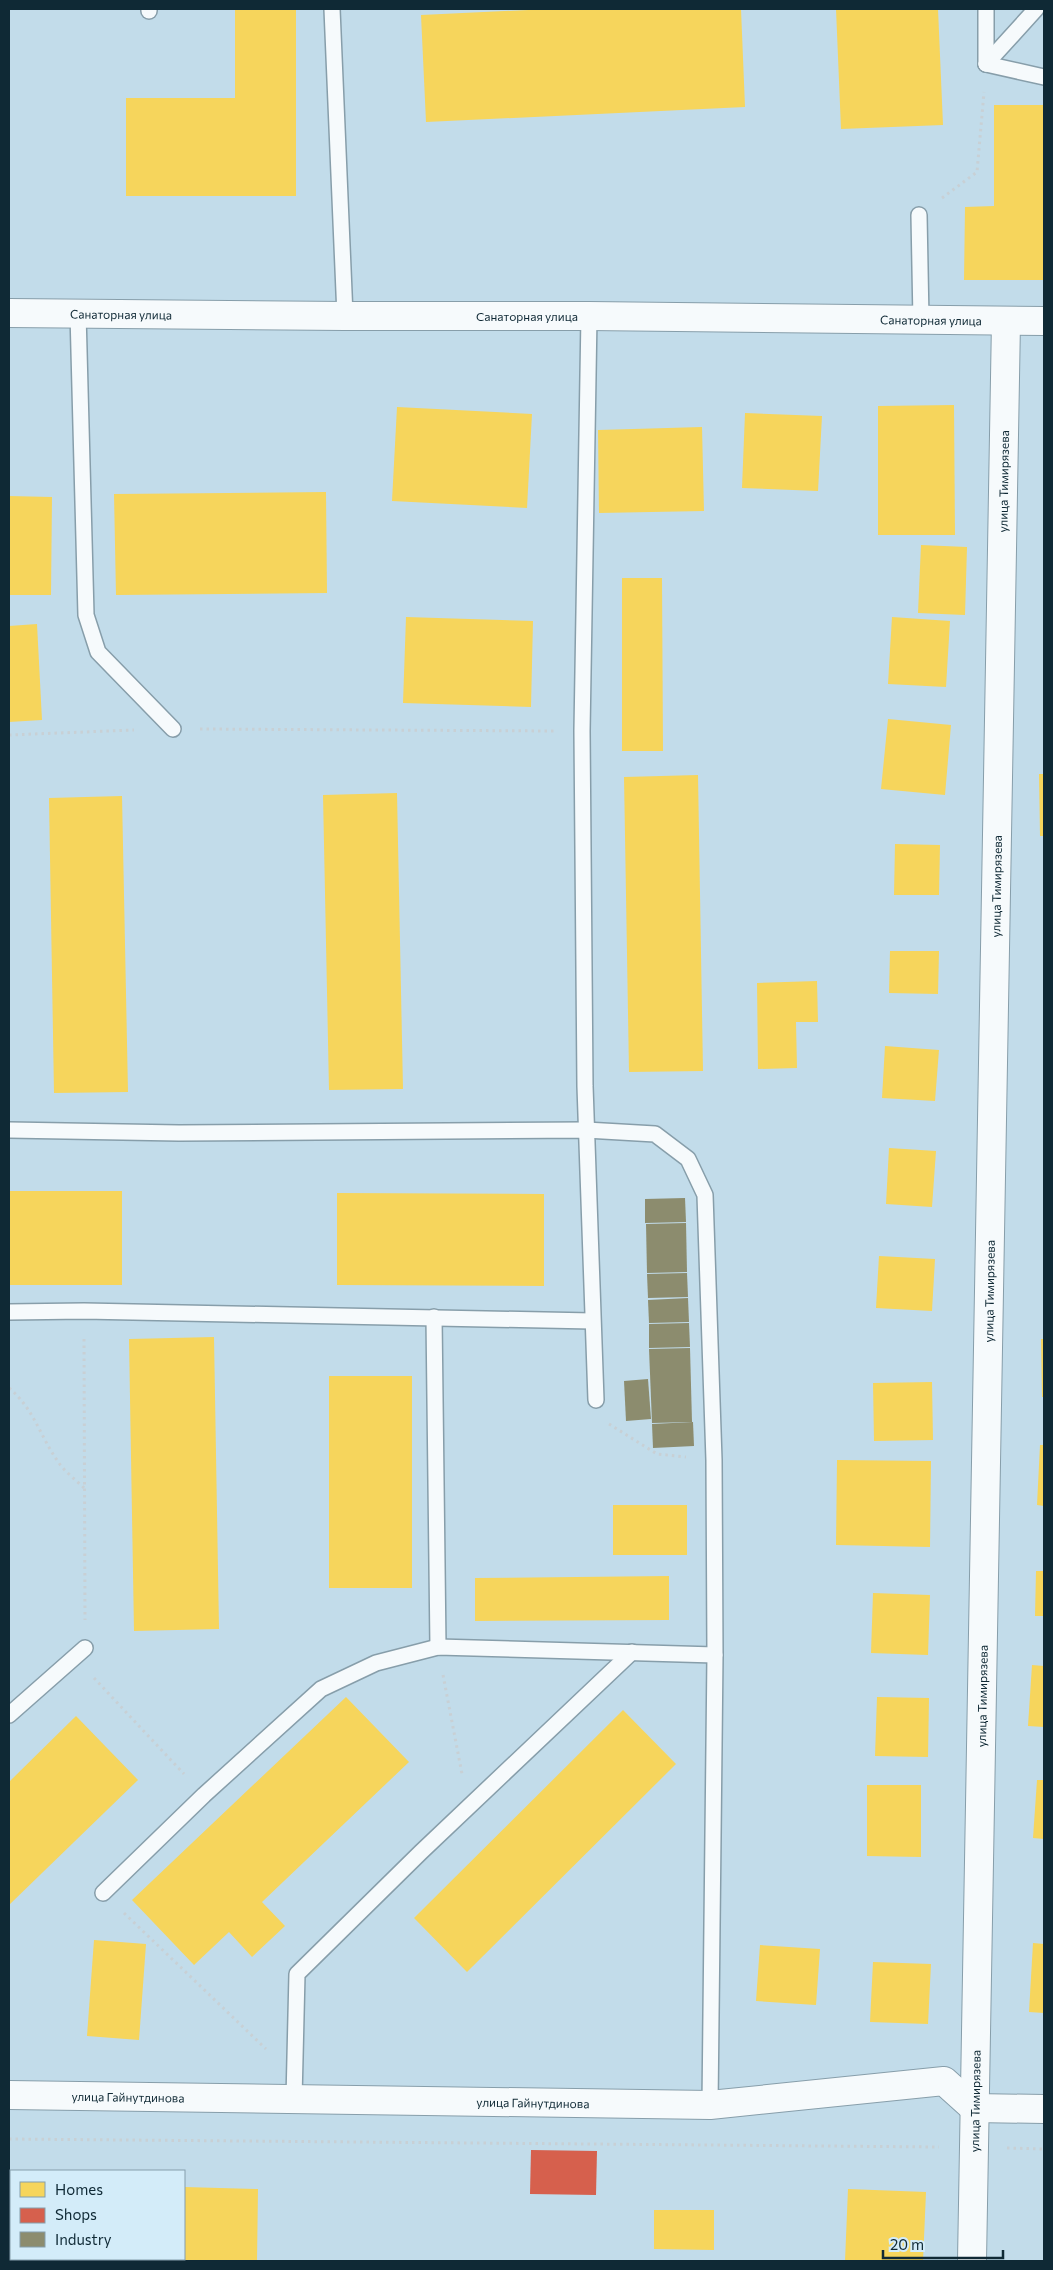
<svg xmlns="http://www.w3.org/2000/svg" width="1053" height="2270" font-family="Commissioner,sans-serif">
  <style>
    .homes { fill: #f6d55c }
    .shops { fill: #d6604d }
    .industry { fill: #8c8c6e }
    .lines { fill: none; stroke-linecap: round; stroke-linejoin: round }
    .lane-casing { stroke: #879eaa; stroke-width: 18 }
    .street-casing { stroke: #879eaa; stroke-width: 30 }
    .path { stroke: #c8d0d5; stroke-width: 3; stroke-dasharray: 2.5 4; stroke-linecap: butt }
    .lane { stroke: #f6fafc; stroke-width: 15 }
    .street { stroke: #f6fafc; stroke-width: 28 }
    .labels { text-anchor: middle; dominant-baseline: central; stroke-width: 5; stroke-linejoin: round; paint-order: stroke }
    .street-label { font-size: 12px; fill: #0f2935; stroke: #d3ecf9 }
  </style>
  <rect width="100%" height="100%" fill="#c2dcea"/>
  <g class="homes">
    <polygon points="235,9 296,9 296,196 126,196 126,98 235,98"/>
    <polygon points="549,9 741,9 745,107 426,122 421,15"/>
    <polygon points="836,9 938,9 943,125 841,129"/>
    <polygon points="994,105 1044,105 1044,280 964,280 965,207 994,206"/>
    <polygon points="954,405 955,535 878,535 878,406"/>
    <polygon points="397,407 532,414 527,508 392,501"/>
    <polygon points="745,413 822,416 818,491 742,488"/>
    <polygon points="702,427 704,511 599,513 598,430"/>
    <polygon points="326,492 327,593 116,595 114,494"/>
    <polygon points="9,496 52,497 51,595 9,595"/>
    <polygon points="921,545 967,547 965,615 918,613"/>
    <polygon points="622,578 662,578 663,751 622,751"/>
    <polygon points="406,617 533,621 531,707 403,703"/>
    <polygon points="892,617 950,621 946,687 888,684"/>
    <polygon points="37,624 42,720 9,722 9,626"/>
    <polygon points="888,719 951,725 945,795 881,789"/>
    <polygon points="1039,774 1044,774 1044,836 1040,836"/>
    <polygon points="698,775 703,1071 629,1072 624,777"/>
    <polygon points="397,793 403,1089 329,1090 323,795"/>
    <polygon points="122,796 128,1092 54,1093 49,798"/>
    <polygon points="895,844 940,845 939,895 894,895"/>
    <polygon points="890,951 939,951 938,994 889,993"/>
    <polygon points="817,981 818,1022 796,1022 797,1068 758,1069 757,983"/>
    <polygon points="885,1046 939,1050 935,1101 882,1098"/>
    <polygon points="889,1148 936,1151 932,1207 886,1204"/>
    <rect x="9" y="1191" width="113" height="94"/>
    <polygon points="337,1193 544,1194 544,1286 337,1285"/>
    <polygon points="879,1256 935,1259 932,1311 876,1308"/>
    <polygon points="214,1337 219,1629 134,1631 129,1339"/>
    <polygon points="1041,1339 1044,1339 1044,1397 1042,1397"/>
    <rect x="329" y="1376" width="83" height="212"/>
    <polygon points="932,1382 933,1440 874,1441 873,1383"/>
    <polygon points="1040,1445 1044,1445 1044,1506 1037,1505"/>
    <polygon points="837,1460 931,1461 930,1547 836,1545"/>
    <rect x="613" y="1505" width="74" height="50"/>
    <polygon points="1036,1571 1044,1571 1044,1616 1035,1616"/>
    <polygon points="669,1576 669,1620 475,1621 475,1578"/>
    <polygon points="873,1593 930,1595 928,1655 871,1653"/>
    <polygon points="1032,1665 1044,1666 1044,1727 1028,1726"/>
    <polygon points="346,1697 409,1762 262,1902 285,1926 252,1957 229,1932 194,1965 132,1900"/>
    <polygon points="877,1697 929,1698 928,1757 875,1756"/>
    <polygon points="623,1710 676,1764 467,1972 414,1918"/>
    <polygon points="76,1716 138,1780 9,1905 9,1782"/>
    <polygon points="1037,1780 1044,1780 1044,1839 1033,1838"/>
    <polygon points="867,1785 921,1785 921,1857 867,1856"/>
    <polygon points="94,1940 146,1944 139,2040 87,2036"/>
    <polygon points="1033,1943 1044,1944 1044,2013 1029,2012"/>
    <polygon points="760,1945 820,1949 816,2005 756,2001"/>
    <polygon points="873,1962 931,1964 928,2024 870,2022"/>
    <polygon points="184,2187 258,2189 257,2261 55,2261 55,2259 184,2259"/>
    <polygon points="848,2189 926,2192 923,2261 845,2261"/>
    <polygon points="654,2210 714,2210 714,2250 654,2249"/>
  </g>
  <polygon class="shops" points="531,2150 597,2151 596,2195 530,2194"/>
  <g class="industry">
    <polygon points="685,1198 686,1222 645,1223 645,1199"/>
    <polygon points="686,1223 687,1272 647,1273 646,1224"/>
    <polygon points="687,1273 688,1297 648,1298 647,1274"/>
    <polygon points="688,1298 689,1322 649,1323 648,1300"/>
    <polygon points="689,1323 690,1347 649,1348 649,1324"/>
    <polygon points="690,1348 692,1422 652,1423 649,1349"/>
    <polygon points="648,1379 651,1419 626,1421 624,1381"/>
    <polygon points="693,1422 694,1446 653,1448 652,1424"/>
  </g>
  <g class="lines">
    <g class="lane-casing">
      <g id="lane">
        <polyline points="149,9 149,11"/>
        <polyline points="332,9 345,316"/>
        <polyline points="986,64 1036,9"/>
        <polyline points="986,64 1044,77"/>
        <polyline points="986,64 986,9"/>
        <polyline points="919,215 921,320"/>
        <polyline points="78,313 86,615 98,652 173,729"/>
        <polyline points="589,316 582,731 585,1086 596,1400"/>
        <polyline points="9,1130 179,1133 586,1130 655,1134 688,1159 705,1195 714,1460 715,1655 710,2105"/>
        <polyline points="9,1312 84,1311 592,1321"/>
        <polyline points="434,1317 438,1647"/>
        <polyline points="9,1715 85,1648"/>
        <polyline points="103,1893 204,1795 321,1689 376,1663 438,1647 715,1655"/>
        <polyline points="294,2099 297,1974 421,1852 632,1652"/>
      </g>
    </g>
    <g class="street-casing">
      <g id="street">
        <path id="s1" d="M9 313 345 316H589L1044 321"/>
        <path id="s2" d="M9 2095 710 2105 944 2081 974 2108 1044 2109"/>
        <path id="s3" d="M972 2261 1006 321"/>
      </g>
    </g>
    <g class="path">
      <polyline points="942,198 977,172 984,92"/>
      <polyline points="200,729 554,731"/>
      <polyline points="9,735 134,730"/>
      <polyline points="84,1339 85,1620"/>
      <path d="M9 1388C35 1410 40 1437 59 1463 65 1472 76 1480 84 1488"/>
      <polyline points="609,1424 657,1454 686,1457"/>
      <polyline points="443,1675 462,1774"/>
      <polyline points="94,1678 184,1774"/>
      <polyline points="124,1913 266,2049"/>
      <polyline points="9,2139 939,2147"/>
      <polyline points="1007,2148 1044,2149"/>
    </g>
    <use href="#lane" class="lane"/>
    <use href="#street" class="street"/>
  </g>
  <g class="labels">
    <g class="street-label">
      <text stroke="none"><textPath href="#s1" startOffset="112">Санаторная улица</textPath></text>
      <text stroke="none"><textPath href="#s1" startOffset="518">Санаторная улица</textPath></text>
      <text stroke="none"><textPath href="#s1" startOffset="922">Санаторная улица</textPath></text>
      <text stroke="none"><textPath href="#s3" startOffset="1780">улица Тимирязева</textPath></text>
      <text stroke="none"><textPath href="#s3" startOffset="1375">улица Тимирязева</textPath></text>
      <text stroke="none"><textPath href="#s3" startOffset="970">улица Тимирязева</textPath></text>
      <text stroke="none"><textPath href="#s3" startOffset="565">улица Тимирязева</textPath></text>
      <text stroke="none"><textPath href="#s2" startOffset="119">улица Гайнутдинова</textPath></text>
      <text stroke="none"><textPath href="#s3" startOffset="160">улица Тимирязева</textPath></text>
      <text stroke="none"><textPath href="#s2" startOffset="524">улица Гайнутдинова</textPath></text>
    </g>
  </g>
  <rect width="1053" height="2270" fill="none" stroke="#0f2935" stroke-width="20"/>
  <rect x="10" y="2170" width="175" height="90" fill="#d3ecf9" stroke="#859eab"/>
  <rect x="20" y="2182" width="25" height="15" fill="#f6d55c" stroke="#859eab"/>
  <text x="55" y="2195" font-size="15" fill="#0f2935">Homes</text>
  <rect x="20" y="2208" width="25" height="15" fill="#d6604d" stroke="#859eab"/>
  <text x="55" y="2220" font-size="15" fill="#0f2935">Shops</text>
  <rect x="20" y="2232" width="25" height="15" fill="#8c8c6e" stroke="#859eab"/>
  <text x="55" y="2245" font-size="15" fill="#0f2935">Industry</text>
  <path d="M883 2250v8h120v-8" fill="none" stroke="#0f2935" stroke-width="2.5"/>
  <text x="890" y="2250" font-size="15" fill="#0f2935" stroke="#d3ecf9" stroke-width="4" paint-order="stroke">20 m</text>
</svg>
